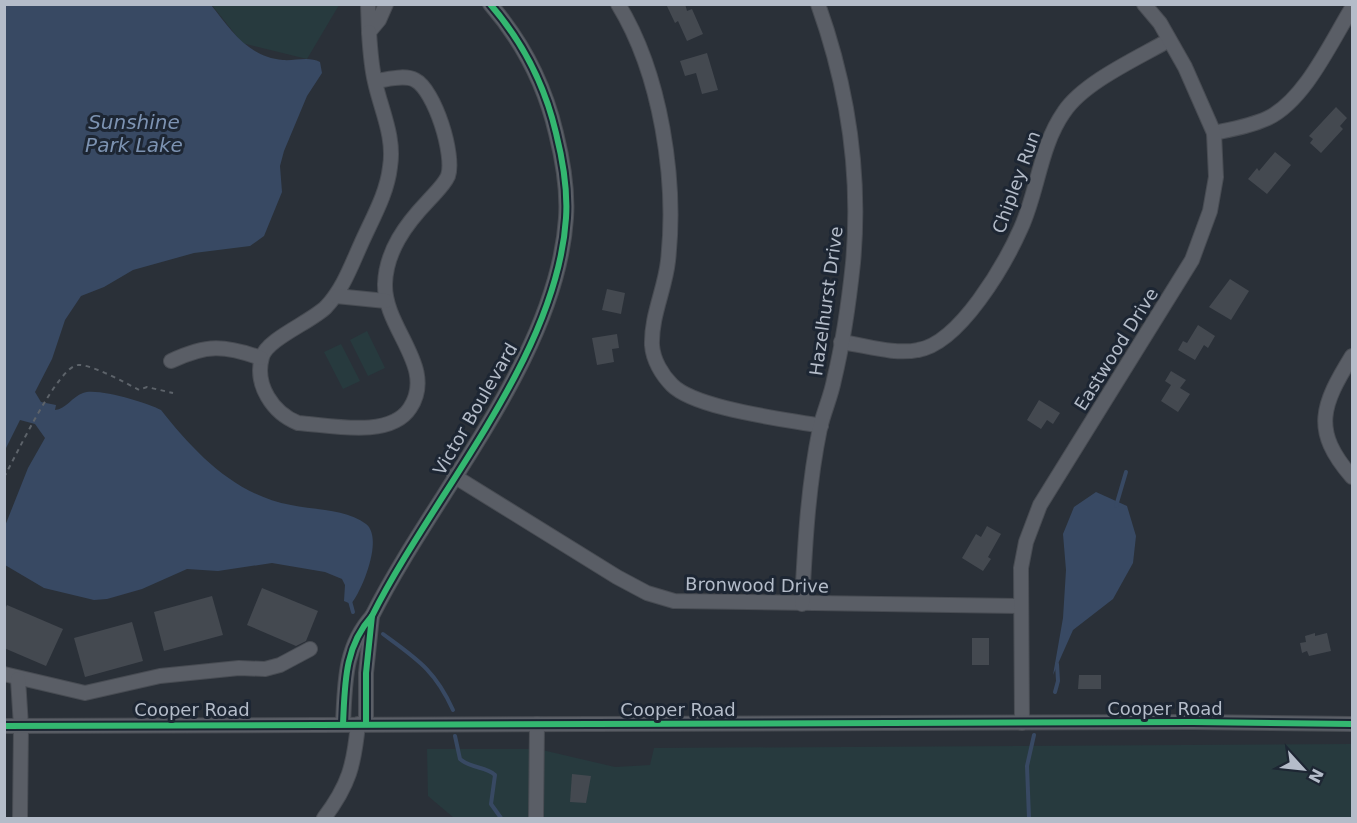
<svg xmlns="http://www.w3.org/2000/svg" width="1357" height="823" font-family="'DejaVu Sans',sans-serif">
  <style>
    .green { fill: #273a3e }
    .water { fill: #384963 }
    .lines { fill: none; stroke-linecap: round; stroke-linejoin: round }
    .stream { stroke: #384963; stroke-width: 4 }
    .building { fill: #444950 }
    .minor-casing { stroke: #484c53; stroke-width: 16 }
    .path { stroke: #5d636a; stroke-width: 2; stroke-dasharray: 4.5 4.5; stroke-linecap: butt }
    .minor { stroke: #5a5e66; stroke-width: 14 }
    .cycleway-casing { stroke: #1d2633; stroke-width: 10 }
    .cycleway { stroke: #33b770; stroke-width: 6 }
    .labels { text-anchor: middle; dominant-baseline: central; stroke-width: 6; stroke-linejoin: round; paint-order: stroke }
    .street-label { font-size: 18px; fill: #b4bcc9; stroke: #1d2633 }
    .water-label { font-size: 20px; font-style: italic; fill: #7c92b1; stroke: #1d2633 }
  </style>
  <rect width="100%" height="100%" fill="#2a3038"/>
  <g class="green">
    <polygon points="212,5 339,5 307,59 242,43"/>
    <polygon points="367,331 385,368 368,376 350,340"/>
    <polygon points="341,344 360,381 343,389 324,352"/>
    <polygon points="1352,744 1352,818 454,818 428,796 427,749 538,749 615,767 650,765 654,748"/>
  </g>
  <g class="water">
    <path d="M5 4 211 5C231 30 248 57 283 60 295 61 309 56 320 62L322 73 307 96 284 151 280 166 282 192 264 236 250 246 194 253 133 270 104 287 81 296 65 320 52 359 35 392 41 402 56 405 55 410C66 409 72 397 83 393 96 387 149 403 161 410 195 453 235 495 291 505 314 510 347 509 366 524 384 538 362 591 351 604L344 601 345 585 342 579 325 572 272 563 218 571 187 569 142 589 107 599 94 600 44 588 5 565V526L28 468 45 438 35 424 20 420 5 450Z"/>
    <polygon points="1096,492 1127,506 1136,536 1133,563 1113,599 1073,630 1053,675 1063,618 1066,570 1063,534 1074,507"/>
  </g>
  <g class="lines">
    <g class="stream">
      <polyline points="1116,506 1126,472"/>
      <polyline points="350,601 353,612"/>
      <path d="M383 634C417 659 435 670 453 710"/>
      <polyline points="1055,692 1058,681 1057,664"/>
      <path d="M455 736 460 759C471 769 486 766 495 775L491 804 501 818"/>
      <polyline points="1029,818 1027,766 1034,735"/>
    </g>
  </g>
  <g class="building">
    <polygon points="666,4 685,4 687,11 692,9 703,34 687,41 678,21 675,23"/>
    <polygon points="707,53 718,90 702,94 696,73 685,76 680,61"/>
    <polygon points="1336,107 1347,118 1340,126 1343,129 1321,153 1310,143 1313,139 1309,136"/>
    <polygon points="1275,152 1291,165 1267,194 1248,179 1257,168 1259,171"/>
    <polygon points="1230,279 1249,291 1231,320 1209,307"/>
    <polygon points="607,289 625,293 621,314 602,310"/>
    <polygon points="1198,325 1215,336 1208,348 1204,345 1195,360 1178,350 1183,341 1187,343"/>
    <polygon points="617,334 619,348 612,349 614,362 597,365 592,338"/>
    <polygon points="1171,371 1186,380 1180,388 1190,394 1178,412 1161,401 1171,385 1165,381"/>
    <polygon points="1039,400 1060,413 1053,424 1047,420 1041,429 1027,420"/>
    <polygon points="987,526 1001,534 988,557 991,559 983,571 962,558 976,534 981,537"/>
    <polygon points="262,588 318,611 306,641 296,646 247,625"/>
    <polygon points="212,596 223,635 164,651 154,612"/>
    <polygon points="7,605 63,629 46,666 4,648 4,611"/>
    <polygon points="132,622 143,661 85,677 74,638"/>
    <polygon points="1315,633 1315,636 1327,633 1331,651 1309,656 1307,651 1302,653 1300,643 1306,642 1305,636"/>
    <rect x="972" y="638" width="17" height="27"/>
    <polygon points="1079,675 1101,675 1101,689 1078,689"/>
    <polygon points="572,774 591,776 586,803 570,802"/>
  </g>
  <g class="lines">
    <g class="minor-casing">
      <g id="minor">
        <polyline points="368,4 369,32 379,20 386,4"/>
        <path d="M618 4C661 74 677 180 668 261 665 289 651 316 652 345 653 360 662 375 672 385 696 409 785 419 821 426"/>
        <path d="M369 32C370 48 371 65 375 82 381 110 395 137 390 167 387 194 372 219 361 244 351 266 343 289 326 307 311 322 267 339 262 357 254 385 273 413 298 423 330 425 390 439 410 408 437 367 384 329 385 284 386 251 406 224 428 201 435 193 444 185 448 176 455 156 435 90 415 80 404 74 386 80 375 81"/>
        <path d="M1214 133C1233 129 1251 126 1268 118 1305 100 1331 42 1352 8"/>
        <polyline points="336,296 386,301"/>
        <path d="M841 342C865 345 894 355 918 350 960 343 1005 264 1021 228 1038 191 1040 146 1064 112 1084 82 1138 58 1169 40"/>
        <path d="M1352 356C1322 405 1311 430 1352 477"/>
        <path d="M171 361C207 344 224 345 261 358"/>
        <polyline points="454,476 617,577 647,593 674,601 1021,606"/>
        <path d="M802 604C805 544 808 486 820 428 824 411 831 396 834 380 843 343 849 301 853 263 861 175 848 88 818 4"/>
        <path d="M372 616C433 494 557 357 566 218 568 189 563 161 556 133 545 86 522 41 490 4"/>
        <polyline points="4,674 85,693 160,676 239,668 265,669 280,665 310,649"/>
        <polyline points="18,679 21,726 20,818"/>
        <polyline points="1022,723 1021,568 1026,542 1040,505 1192,260 1210,211 1216,177 1214,133 1185,67 1160,23 1144,4"/>
        <path d="M343 724C345 684 344 647 372 616L366 673V724"/>
        <polyline points="4,726 1193,722 1352,724"/>
        <path d="M324 818C349 785 354 765 358 724"/>
        <polyline points="536,818 537,724"/>
      </g>
    </g>
    <path class="path" d="M4 477C16 456 58 366 78 365 91 364 126 383 139 390L147 387 173 393"/>
    <use href="#minor" class="minor"/>
    <g class="cycleway-casing">
      <g id="cycleway">
        <path d="M372 616C433 494 557 357 566 218 568 189 563 161 556 133 545 86 522 41 490 4"/>
        <path d="M343 724C345 684 344 647 372 616L366 673V724"/>
        <polyline points="4,726 1193,722 1352,724"/>
      </g>
    </g>
    <use href="#cycleway" class="cycleway"/>
  </g>
  <g class="labels">
    <g class="street-label">
      <text transform="translate(1016 182) rotate(-70)">Chipley Run</text>
      <text transform="translate(826 301) rotate(-82)">Hazelhurst Drive</text>
      <text transform="translate(1116 349) rotate(-58)">Eastwood Drive</text>
      <text transform="translate(475 409) rotate(-60)">Victor Boulevard</text>
      <text transform="translate(757 585) rotate(1)">Bronwood Drive</text>
      <text x="1165" y="708">Cooper Road</text>
      <text x="192" y="709">Cooper Road</text>
      <text x="678" y="709">Cooper Road</text>
    </g>
    <g class="water-label">
      <text x="134" y="122">Sunshine<tspan x="134" dy="23">Park Lake</tspan></text>
    </g>
  </g>
  <rect width="1357" height="823" fill="none" stroke="#b4bcc9" stroke-width="12"/>
  <g transform="translate(1303 769) rotate(117)" stroke="#1d2633" stroke-width="4.5" paint-order="stroke">
  <path d="M0-4.5L10 22L0 15L-10 22Z" fill="#b4bcc9"/>
  <text y="-9" font-size="16" font-weight="bold" text-anchor="middle" fill="#b4bcc9">N</text>
  </g>
</svg>
